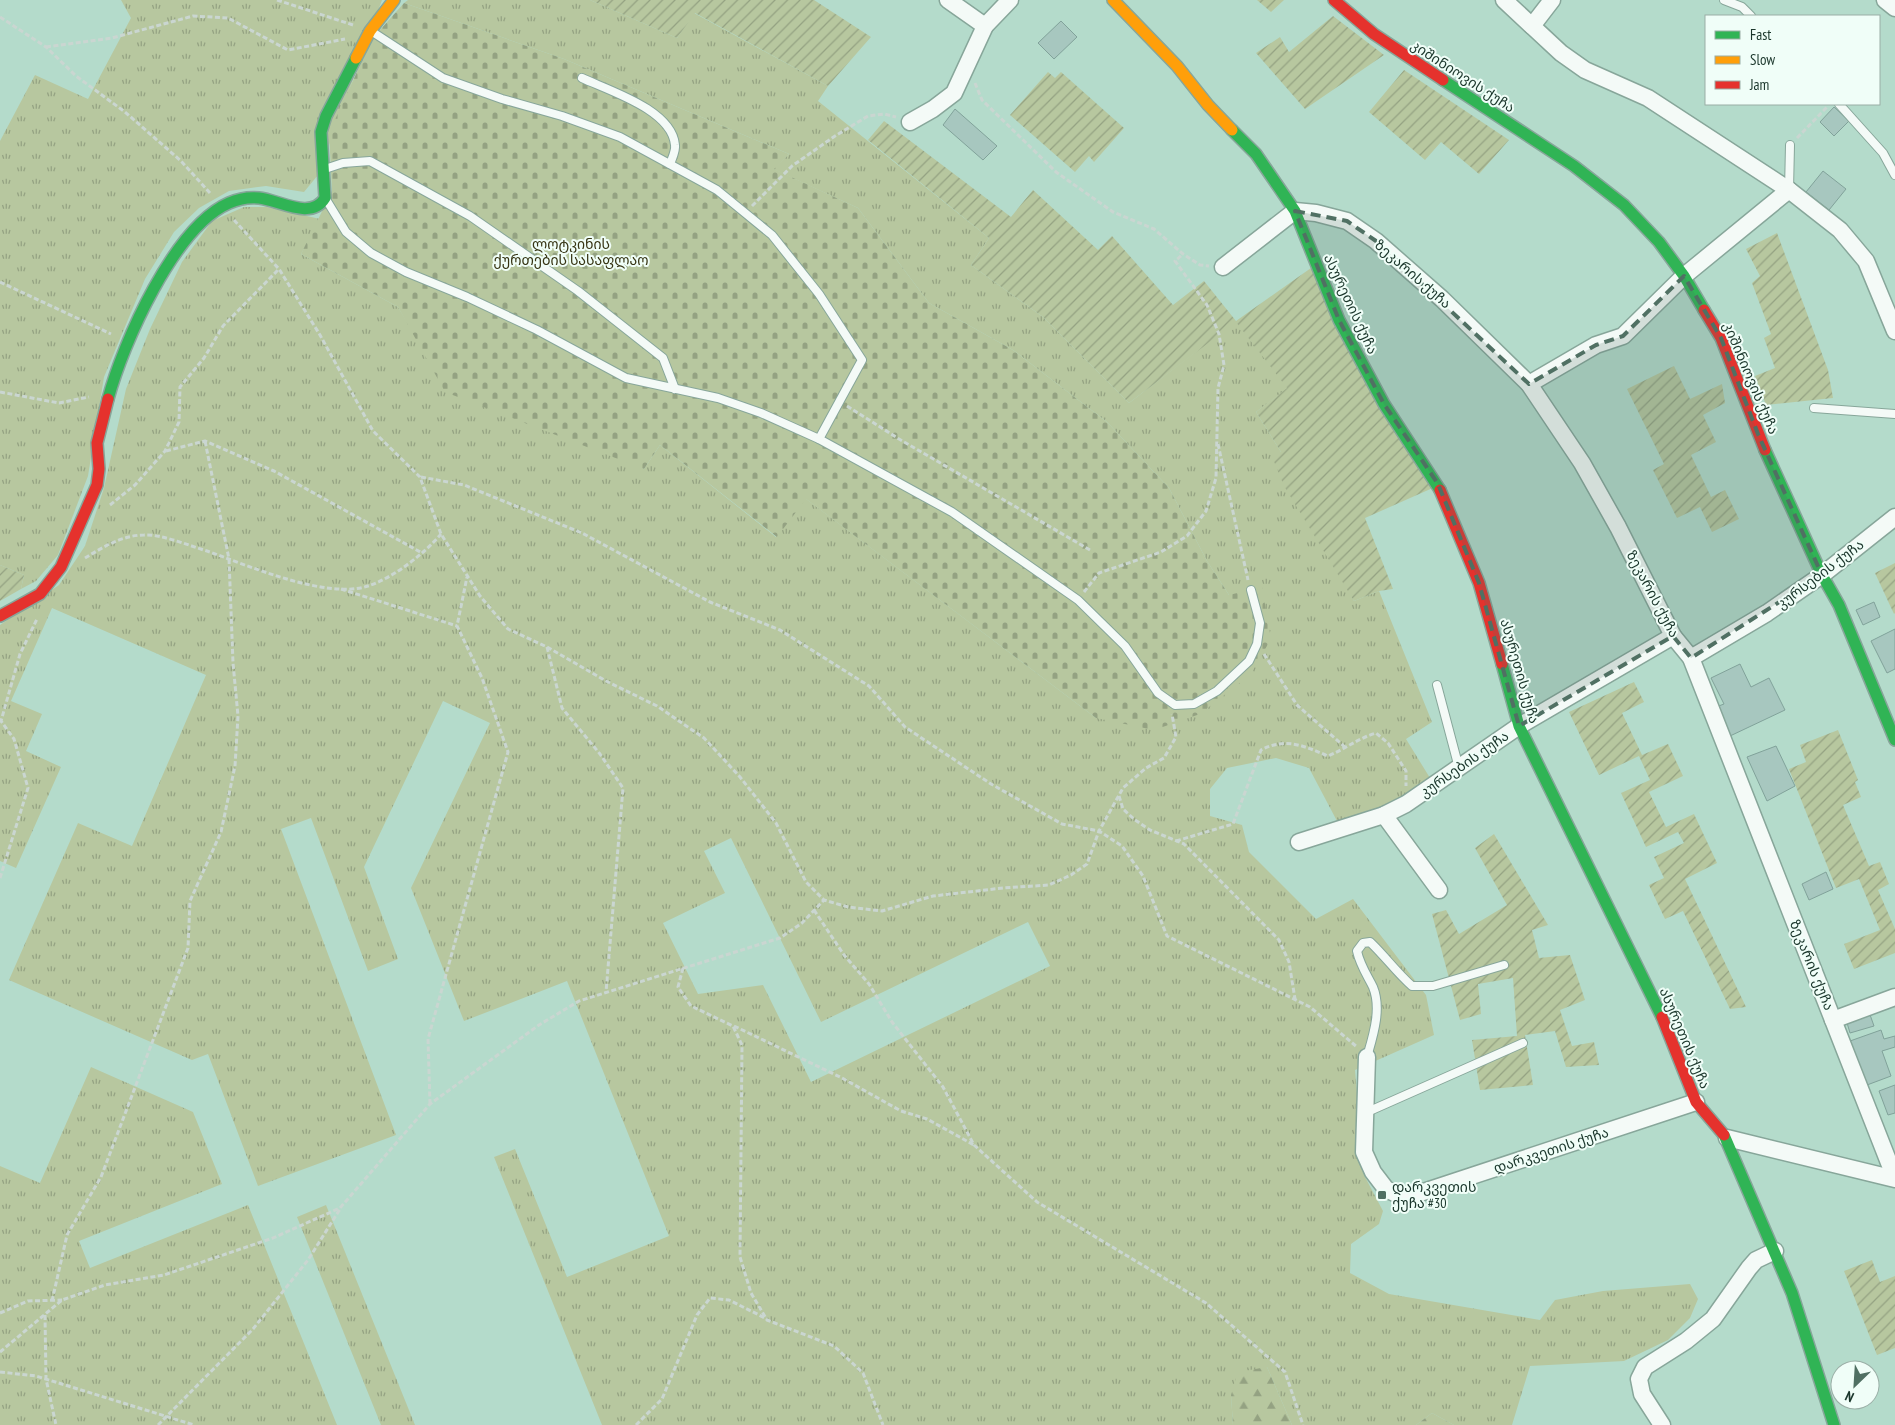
<svg xmlns="http://www.w3.org/2000/svg" width="1895" height="1425" font-family="'PT Sans Narrow','Noto Sans Georgian',sans-serif">
  <style>
    .grass { fill: url(#grass-tufts); fill-rule: evenodd }
    .forest { fill: url(#forest-firs) }
    .cemetery { fill: url(#cemetery-stones) }
    .garden { fill: url(#garden-furrows) }
    .building { fill: #a7c7bf; stroke: #81a29a }
    .lines { fill: none; stroke-linecap: round; stroke-linejoin: round }
    .lane-casing { stroke: #87a69a; stroke-width: 10 }
    .street-casing { stroke: #87a69a; stroke-width: 19 }
    .fast-casing { stroke: #87a69a; stroke-width: 14 }
    .slow-casing { stroke: #87a69a; stroke-width: 14 }
    .jam-casing { stroke: #87a69a; stroke-width: 14 }
    .path { stroke: #cad6d1; stroke-width: 3; stroke-dasharray: 5 2.5; stroke-linecap: butt }
    .lane { stroke: #f4faf7; stroke-width: 8 }
    .street { stroke: #f4faf7; stroke-width: 16 }
    .fast { stroke: #30b455; stroke-width: 11 }
    .slow { stroke: #ff9f0a; stroke-width: 11 }
    .jam { stroke: #e5322d; stroke-width: 11 }
    .marked { fill: #507063; fill-opacity: 0.2; stroke: #507063; stroke-width: 4; stroke-dasharray: 10 6; stroke-linejoin: round }
    .poi-dot { fill: #507063; stroke: #f0fef8; stroke-width: 2 }
    .labels { text-anchor: middle; dominant-baseline: central; stroke-width: 4; stroke-linejoin: round; paint-order: stroke }
    .street-label { font-size: 14px; fill: #1a362b; stroke: #f0fef8 }
    .park-label { font-size: 14px; fill: #363413; stroke: #f0fef8 }
    .poi-label { font-size: 14px; fill: #1a362b; stroke: #f0fef8; text-anchor: start }
  </style>
  <defs>
    <pattern id="grass-tufts" width="24" height="20" patternUnits="userSpaceOnUse" patternTransform="scale(1.25)"><rect width="24" height="20" fill="#b7c79f"/><path d="M3 7l-1-3M5 7V3M7 7l1-3M15 17l-1-3M17 17v-4M19 17l1-3" fill="none" stroke="#94a282"/></pattern>
    <pattern id="forest-firs" width="22" height="20" patternUnits="userSpaceOnUse" patternTransform="scale(1.25)"><rect width="22" height="20" fill="#b7c79f"/><path d="M5 1l3.5 6h-7zM16 11l3.5 6h-7z" fill="#94a282"/></pattern>
    <pattern id="cemetery-stones" width="16" height="16" patternUnits="userSpaceOnUse" patternTransform="scale(1.25)"><rect width="16" height="16" fill="#b7c79f"/><path d="M2 7V4a2 2 0 0 1 4 0v3zM10 15v-3a2 2 0 0 1 4 0v3z" fill="#94a282"/></pattern>
    <pattern id="garden-furrows" width="10" height="10" patternUnits="userSpaceOnUse" patternTransform="scale(1.25)"><rect width="10" height="10" fill="#b7c79f"/><path d="M-1 1l2-2M0 10L10 0M9 11l2-2" fill="none" stroke="#94a282"/></pattern>
  </defs>
  <rect width="100%" height="100%" fill="#b4dbcb"/>
  <g class="grass">
    <polygon points="121,0 382,0 318,175 304,192 266,186 229,191 199,208 174,232 145,279 104,377 88,476 58,555 36,581 21,589 24,575 0,565 0,141 35,75 88,99 131,18"/>
    <path d="M408 0H590L677 38 694 13 828 86 818 101 989 238 971 265 1043 317 1129 403 1236 321 1288 388 1256 412 1281 452 1354 601 1379 591 1432 722 1406 739 1430 778 1395 804 1337 821 1309 768 1276 758 1227 768 1210 789V816L1242 825 1249 852 1316 919 1353 899 1426 995 1434 1035 1355 1070 1364 1175 1383 1211 1379 1224 1351 1244 1350 1273 1389 1294 1540 1320 1555 1300 1603 1291 1690 1284 1698 1299 1690 1318 1668 1340 1624 1361 1530 1366 1512 1425H1454L1432 1413 1416 1425H1292L1267 1367 1231 1395 1233 1425H602L494 1157 515 1149 567 1277 669 1236 567 981 464 1021 411 888 490 723 443 701 364 867 398 959 368 971 311 818 281 829 396 1135 258 1186 208 1054 192 1060 9 980 78 823 132 846 206 675 52 608 11 701 42 714 26 751 61 767 16 868 0 861V625L59 585 85 546 104 488 126 389 150 329 182 262 212 221 244 207H267L320 219 301 254 398 307 416 337 644 469 660 445 776 537 805 498 1096 718 1229 595 1207 561 1169 488 1107 422 1013 350 929 303 858 208 773 169 789 154 564 59 404 3ZM731 838 821 1022 1028 922 1050 966 811 1082 763 985 698 994 663 923 725 893 704 851Z"/>
    <polygon points="91,1067 193,1112 222,1184 79,1241 90,1268 248,1205 337,1425 0,1425 0,1166 40,1183"/>
    <polygon points="326,1205 415,1425 381,1425 297,1217"/>
  </g>
  <g class="forest">
    <polygon points="1267,1367 1292,1425 1233,1425 1231,1395 1238,1372"/>
    <polygon points="1432,1413 1454,1425 1416,1425"/>
  </g>
  <polygon class="cemetery" points="404,3 564,59 789,154 774,169 858,208 929,303 1013,350 1107,422 1169,488 1207,561 1229,595 1262,587 1271,639 1250,675 1200,714 1154,730 1096,718 806,499 777,537 660,445 644,469 445,392 398,307 301,254 332,191 329,133 372,39"/>
  <g class="garden">
    <polygon points="590,0 814,0 871,37 828,86 695,13 677,38"/>
    <polygon points="1257,0 1284,0 1271,12"/>
    <polygon points="1333,16 1384,55 1305,109 1256,53 1280,37 1289,52"/>
    <polygon points="1404,70 1509,140 1479,174 1441,142 1425,160 1369,112"/>
    <polygon points="1048,72 1055,78 1061,72 1124,128 1094,162 1089,156 1075,172 1010,115"/>
    <polygon points="884,121 1011,217 1033,190 1098,250 1112,236 1173,305 1204,281 1236,321 1311,268 1435,487 1365,518 1393,589 1379,591 1354,601 1284,486 1273,459 1281,452 1256,412 1287,388 1236,322 1129,403 1043,317 971,265 989,238 868,140"/>
    <polygon points="1777,233 1828,370 1833,398 1766,405 1755,376 1775,368 1764,338 1771,334 1752,283 1760,276 1746,249"/>
    <polygon points="1674,366 1690,399 1722,384 1725,403 1703,415 1716,442 1691,455 1711,497 1725,490 1739,519 1712,532 1700,507 1677,518 1653,470 1664,464 1627,389"/>
    <polygon points="1895,563 1895,613 1894,614 1875,573"/>
    <polygon points="0,565 24,575 21,589 0,601"/>
    <polygon points="1634,682 1644,702 1622,713 1642,755 1668,744 1683,776 1649,792 1666,827 1694,814 1717,863 1685,879 1746,1007 1730,1009 1683,911 1665,919 1649,885 1664,878 1654,857 1684,843 1678,832 1646,847 1621,793 1650,780 1639,756 1599,775 1569,712"/>
    <polygon points="1838,730 1858,780 1855,782 1861,797 1843,805 1869,866 1880,862 1889,884 1878,890 1895,929 1895,953 1854,969 1844,944 1880,930 1859,879 1836,888 1789,769 1806,762 1800,745"/>
    <polygon points="1494,834 1548,925 1532,930 1539,958 1570,955 1585,1000 1560,1010 1572,1046 1594,1042 1599,1065 1566,1067 1555,1031 1525,1035 1533,1085 1480,1090 1472,1040 1517,1036 1513,978 1478,984 1481,1014 1460,1020 1432,914 1446,910 1459,934 1507,905 1475,848"/>
    <polygon points="1872,1260 1880,1282 1895,1276 1895,1348 1877,1355 1844,1271"/>
  </g>
  <g class="building">
    <polygon points="1061,21 1077,37 1054,59 1038,43"/>
    <polygon points="1834,107 1849,121 1834,136 1820,122"/>
    <polygon points="955,109 997,146 983,160 943,125"/>
    <polygon points="1823,171 1846,189 1829,210 1806,192"/>
    <polygon points="1874,602 1880,617 1863,625 1856,610"/>
    <polygon points="1895,629 1895,669 1887,673 1871,641"/>
    <polygon points="1740,664 1751,687 1769,678 1785,710 1730,736 1716,707 1724,704 1711,678"/>
    <polygon points="1776,746 1795,786 1767,801 1747,757"/>
    <polygon points="1826,872 1833,889 1809,900 1802,884"/>
    <polygon points="1868,1009 1874,1026 1850,1033 1845,1016"/>
    <polygon points="1881,1030 1884,1039 1895,1036 1895,1047 1882,1051 1891,1076 1867,1085 1850,1041"/>
    <polygon points="1895,1085 1895,1113 1888,1115 1879,1091"/>
  </g>
  <g class="lines">
    <g class="lane-casing">
      <g id="lane">
        <polyline points="1724,0 1742,7 1751,16"/>
        <polyline points="371,31 443,78 502,99 562,116 620,137 717,190 772,235 819,294 862,360 819,439"/>
        <path d="M582 78C610 91 672 110 675 145 676 151 672 158 670 164"/>
        <polyline points="1839,104 1883,153 1895,175"/>
        <polyline points="325,169 343,163 370,161 470,216 578,291 663,358 675,389"/>
        <polyline points="1789,190 1790,145"/>
        <polyline points="327,201 346,232 371,253 406,272 467,297 537,330 626,378 718,398 761,413 819,439 952,512 1078,600 1125,646 1158,693 1175,705 1194,704 1217,691 1249,661 1257,644 1260,623 1251,590"/>
        <polyline points="1814,408 1895,414"/>
        <polyline points="1437,685 1459,768"/>
        <path d="M1367 1057C1373 1036 1382 1009 1373 987 1367 975 1360 965 1357 951L1363 943 1370 942C1385 956 1396 972 1412 986H1433L1504 965"/>
        <polyline points="1365,1113 1523,1043"/>
      </g>
    </g>
    <g class="street-casing">
      <g id="street">
        <polyline points="948,0 985,26"/>
        <polyline points="1504,0 1561,53 1585,70 1648,98 1789,190 1840,230 1866,261 1895,331"/>
        <polyline points="1885,0 1895,8"/>
        <polyline points="1532,26 1552,0"/>
        <polyline points="910,122 933,109 954,93 985,26 1010,0"/>
        <polyline points="1223,267 1295,211 1316,213 1347,221 1376,241 1442,299 1529,384 1582,463 1618,527 1673,636 1691,658 1895,1178"/>
        <polyline points="1529,384 1596,345 1623,336 1684,276 1789,190"/>
        <polyline points="1691,658 1767,613 1822,575 1895,517"/>
        <polyline points="1384,815 1439,890"/>
        <polyline points="1299,842 1384,815 1406,804 1519,726 1673,636"/>
        <polyline points="1833,1020 1895,997"/>
        <polyline points="1367,1057 1364,1152 1373,1172 1386,1189 1405,1198 1696,1102"/>
        <polyline points="1727,1138 1895,1179"/>
        <polyline points="1662,1425 1642,1394 1639,1379 1645,1367 1686,1341 1713,1319 1749,1268 1756,1260 1775,1251"/>
      </g>
    </g>
    <g class="fast-casing">
      <g id="fast">
        <polyline points="1443,80 1574,166 1624,205 1659,242 1684,276 1704,310"/>
        <polyline points="1232,130 1256,154 1295,211 1339,320 1384,404 1440,490"/>
        <path d="M108 399C123 343 174 227 229 203 238 199 249 197 259 198 279 200 311 221 325 198L321 132 326 116 356 58"/>
        <polyline points="1765,450 1822,575 1839,605 1895,740"/>
        <polyline points="1502,664 1519,726 1662,1017"/>
        <polyline points="1724,1135 1792,1293 1834,1425"/>
      </g>
    </g>
    <g class="slow-casing">
      <g id="slow">
        <polyline points="1113,0 1177,66 1208,105 1232,130"/>
        <polyline points="356,58 370,31 394,0"/>
      </g>
    </g>
    <g class="jam-casing">
      <g id="jam">
        <polyline points="1334,0 1374,34 1443,80"/>
        <polyline points="1704,310 1721,338 1765,450"/>
        <polyline points="1440,490 1479,583 1502,664"/>
        <polyline points="0,616 40,594 61,567 97,485 99,469 97,443 108,399"/>
        <polyline points="1662,1017 1696,1102 1724,1135"/>
      </g>
    </g>
    <g class="path">
      <polyline points="277,0 353,25"/>
      <polyline points="0,17 46,47 76,76 125,112 181,161 210,193"/>
      <polyline points="46,47 112,38 193,16 228,18 288,50 345,39"/>
      <polyline points="975,83 982,100 1056,172 1113,212 1154,229 1183,254 1200,265 1209,266"/>
      <polyline points="1797,138 1828,106"/>
      <polyline points="752,206 792,166 835,136 868,116 884,114 896,117"/>
      <polyline points="234,220 279,269 320,335 373,431 420,477 441,534 480,596 508,629 547,647 606,681 657,706 704,738 740,777 776,823 806,882 824,900 848,907 882,911 933,896 1003,888 1049,885 1071,875 1087,864 1099,831 1123,788 1146,768 1164,758 1176,737 1172,714"/>
      <polyline points="0,282 111,334"/>
      <polyline points="0,392 59,403 89,397"/>
      <polyline points="847,406 899,439 1090,550"/>
      <polyline points="1218,444 1248,580"/>
      <polyline points="166,451 205,441 274,471 422,553"/>
      <polyline points="421,477 464,485 582,533 710,602 780,630 869,686 905,727 991,784 1062,824 1099,831 1122,846 1143,876 1167,936 1310,1007 1357,1047"/>
      <polyline points="110,505 135,485 165,451 179,422 180,387 204,358 223,326 279,269"/>
      <path d="M85 558C103 547 123 535 144 535 162 534 190 546 207 551 247 565 326 600 368 586 393 578 424 554 441 534"/>
      <polyline points="341,589 457,626"/>
      <polyline points="1084,592 1099,573 1161,552 1187,536 1206,511 1216,478 1218,388 1224,365 1219,334 1207,305 1175,261 1183,254"/>
      <polyline points="547,647 562,708 600,754 623,788 606,992"/>
      <polyline points="1264,654 1297,705 1346,748"/>
      <polyline points="1119,796 1123,809 1135,820 1150,830 1184,844 1279,940 1289,962 1295,999"/>
      <path d="M1176 841 1233 824 1261 750C1286 737 1304 746 1328 756 1345 749 1359 738 1376 733L1388 743 1406 771V786"/>
      <polyline points="0,878 28,788 14,739 1,721 20,654 37,619"/>
      <polyline points="814,910 844,955 869,984 892,1022 943,1087 974,1145 1037,1202 1206,1303 1285,1372 1303,1425"/>
      <polyline points="683,968 678,987 691,1006 733,1026 742,1045 740,1257 751,1293 767,1320 834,1346 863,1373 883,1425"/>
      <polyline points="734,1026 842,1078 901,1111 927,1119 974,1145"/>
      <polyline points="430,1104 428,1039 508,752 482,678 457,626 467,577"/>
      <polyline points="52,1301 67,1235 101,1177 188,948 190,901 221,832 235,766 238,716 233,663 229,559 205,441"/>
      <polyline points="0,1313 28,1301 62,1300"/>
      <polyline points="45,1315 46,1379 56,1425"/>
      <polyline points="0,1352 62,1300 105,1285 164,1275 273,1238 340,1208 430,1104 539,1025 579,1001 780,938 802,923 824,900"/>
      <polyline points="0,1372 36,1376 194,1425"/>
      <polyline points="158,1425 253,1329 308,1260 340,1209"/>
      <polyline points="636,1425 662,1399 697,1315 710,1298 729,1300 767,1319"/>
    </g>
    <use href="#lane" class="lane"/>
    <use href="#street" class="street"/>
    <use href="#fast" class="fast"/>
    <use href="#slow" class="slow"/>
    <use href="#jam" class="jam"/>
  </g>
  <path class="marked" d="M1295 211 1347 221 1376 241 1529 384 1596 345 1623 336 1684 276 1721 338 1758 434 1822 575 1691 658 1673 636 1519 726 1479 583 1438 484 1384 404 1339 320Z"/>
  <rect class="poi-dot" x="1377" y="1190" width="10" height="10" rx="2.5"/>
  <g class="labels">
    <g class="street-label">
      <text transform="translate(1463 76) rotate(33)">კიშინიოვის ქუჩა</text>
      <text transform="translate(1413 274) rotate(41)">ზეკარის ქუჩა</text>
      <text transform="translate(1351 304) rotate(65)">ასურეთის ქუჩა</text>
      <text transform="translate(1751 378) rotate(67)">კიშინიოვის ქუჩა</text>
      <text transform="translate(1820 574) rotate(-37)">კურსების ქუჩა</text>
      <text transform="translate(1653 594) rotate(62)">ზეკარის ქუჩა</text>
      <text transform="translate(1520 671) rotate(74)">ასურეთის ქუჩა</text>
      <text transform="translate(1464 764) rotate(-35)">კურსების ქუჩა</text>
      <text transform="translate(1812 965) rotate(68)">ზეკარის ქუჩა</text>
      <text transform="translate(1685 1038) rotate(67)">ასურეთის ქუჩა</text>
      <text transform="translate(1551 1150) rotate(-18)">დარკვეთის ქუჩა</text>
    </g>
    <g class="park-label">
      <text x="571" y="244">ლოტკინის<tspan x="571" dy="16">ქურთების სასაფლაო</tspan></text>
    </g>
    <g class="poi-label">
      <text x="1392" y="1187">დარკვეთის<tspan x="1392" dy="16">ქუჩა #30</tspan></text>
    </g>
  </g>
  <rect x="1705" y="15" width="175" height="90" fill="#f0fef8" stroke="#9aaea6"/>
  <rect x="1715" y="31" width="25" height="8" fill="#30b455" stroke="#9aaea6"/>
  <text x="1750" y="40" font-size="15" fill="#1a362b">Fast</text>
  <rect x="1715" y="56" width="25" height="8" fill="#ff9f0a" stroke="#9aaea6"/>
  <text x="1750" y="65" font-size="15" fill="#1a362b">Slow</text>
  <rect x="1715" y="81" width="25" height="8" fill="#e5322d" stroke="#9aaea6"/>
  <text x="1750" y="90" font-size="15" fill="#1a362b">Jam</text>
  <g transform="translate(1855 1385) rotate(205)"><circle r="24" fill="#f0fef8" stroke="#9aaea6"/>
  <path d="M0-4L9 19L0 12L-9 19Z" fill="#507063"/>
  <text y="-8" font-size="14" font-weight="bold" text-anchor="middle" fill="#1a362b">N</text>
  </g>
</svg>
